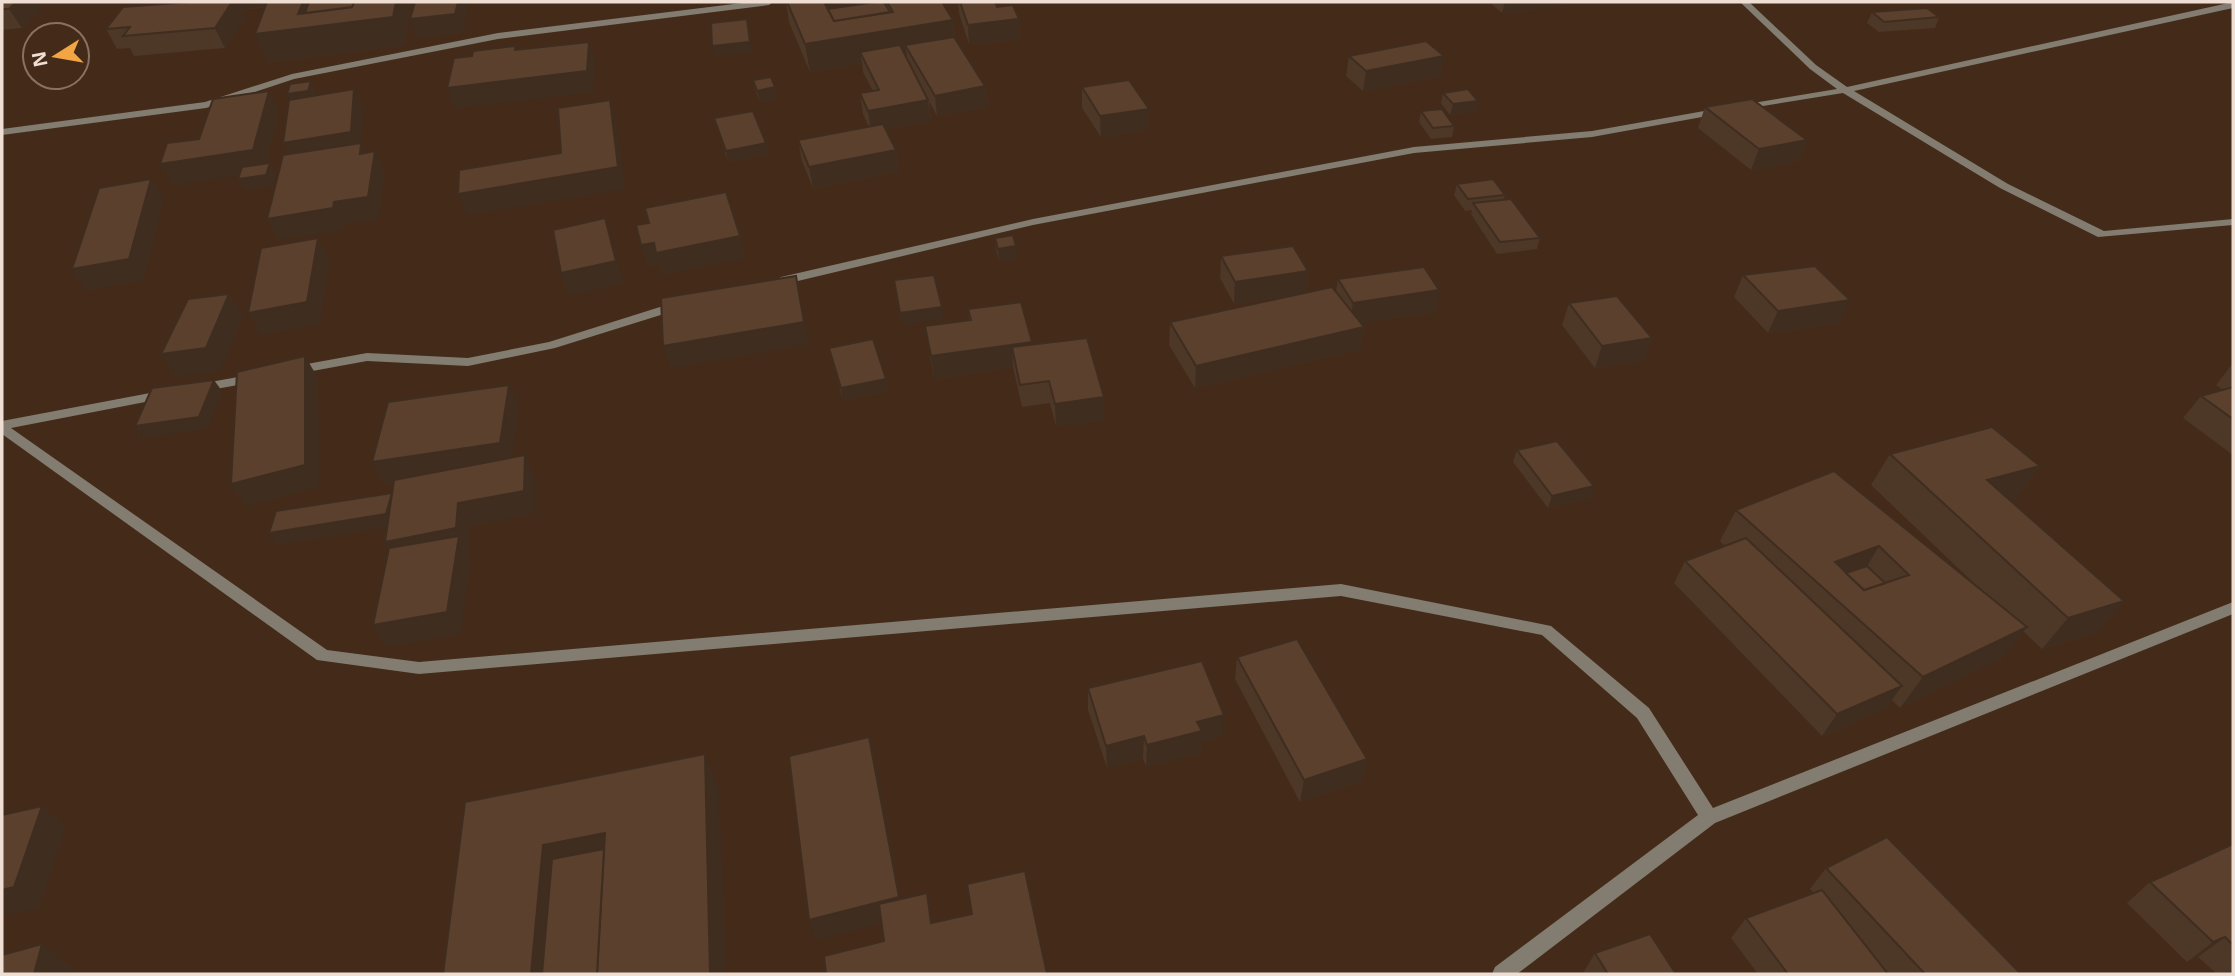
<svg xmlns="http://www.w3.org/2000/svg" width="2235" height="976" font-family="'Open Sans',sans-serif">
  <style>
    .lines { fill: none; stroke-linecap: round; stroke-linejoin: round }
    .street { fill: #827d70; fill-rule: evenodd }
    .wall { fill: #4d3727 }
    .shaded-wall { fill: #3f2d20 }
    .building { fill: #5a402d; stroke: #3f2d20; stroke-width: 2; fill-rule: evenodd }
  </style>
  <rect width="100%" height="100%" fill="#442b19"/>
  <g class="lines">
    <g class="street">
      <polygon points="750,2 773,2 769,5 498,39 294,79 206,108 2,135 2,129 205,102 292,74 498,33"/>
      <polygon points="1740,2 1749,2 1816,65 1847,87 2233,2 2233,8 1854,91 2008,184 2104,231 2233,219 2233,225 2098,237 2000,188 1843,93 1738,110 1736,108 1741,105 1837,89 1810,69"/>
      <polygon points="1721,108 1724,109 1724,113 1592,137 1414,153 1033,225 781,285 775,281 781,277 1033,219 1414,147 1592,131"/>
      <polygon points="679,301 685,305 683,308 555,348 468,366 367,361 296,374 290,370 296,366 367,353 468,358 549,342"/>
      <polygon points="255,374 261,378 260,381 199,392 193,388 199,384"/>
      <polygon points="166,390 172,394 171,397 11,428 327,650 419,662 1341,584 1551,626 1649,708 1713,808 2233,602 2233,614 1715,823 1517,974 1492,974 1495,967 1698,815 1637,718 1542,635 1341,596 419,674 317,660 2,434 2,421"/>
    </g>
  </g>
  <g class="wall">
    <polygon points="2,2 42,7 22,28 2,30"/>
    <polygon points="411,2 404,45 269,62 265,7 241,10 244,18 225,48 134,56 130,48 117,49 106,29 123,7"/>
    <polygon points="786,2 942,2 953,20 955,39 985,86 987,107 937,116 929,101 931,121 885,129 896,150 899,171 813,188 802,161 798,140 869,127 863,114 860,93 873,91 863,72 862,63 810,72 789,22"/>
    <polygon points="958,2 995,2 997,7 1019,19 1020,39 969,44 959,13"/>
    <polygon points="1489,2 1577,2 1577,3 1502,13"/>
    <polygon points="1872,12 1939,17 1935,28 1879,32 1867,23"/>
    <polygon points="1349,56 1441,76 1363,91 1346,76"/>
    <polygon points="753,80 777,98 760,101 755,90"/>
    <polygon points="1082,87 1148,129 1101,137 1082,108"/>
    <polygon points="1443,93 1478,101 1476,111 1450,115 1441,103"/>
    <polygon points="1705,107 1807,140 1798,161 1751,170 1698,128"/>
    <polygon points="1421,111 1454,126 1452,137 1431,139 1419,122"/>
    <polygon points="714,118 766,143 768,154 728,162"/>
    <polygon points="1457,184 1505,195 1504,200 1540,238 1537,249 1497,254 1471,214 1472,210 1465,211 1454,195"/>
    <polygon points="995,238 1017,258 999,260 996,249"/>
    <polygon points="1221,256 1308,271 1305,293 1336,292 1338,279 1435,312 1361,323 1364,327 1360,349 1195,388 1169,345 1170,322 1294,295 1234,304 1220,278"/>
    <polygon points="1743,275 1839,323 1768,333 1734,297"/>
    <polygon points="1569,303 1652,338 1643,360 1595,368 1562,325"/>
    <polygon points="968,309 1032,345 1104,397 1104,420 1056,426 1050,403 1022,407 1013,367 934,379 925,326 969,320"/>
    <polygon points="829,348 886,379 888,391 843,400"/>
    <polygon points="2233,363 2233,455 2183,418 2201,396 2223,390 2216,385"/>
    <polygon points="1517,450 1589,498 1548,508 1513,462"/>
    <polygon points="1890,454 2040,466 2017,498 2009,500 2097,632 2042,649 2023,631 2002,658 1900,708 1892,700 1886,708 1822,736 1674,583 1685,561 1725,546 1720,541 1736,510 1834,471 1978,587 1871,485"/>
    <polygon points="1237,657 1367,759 1361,781 1300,802 1235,679"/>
    <polygon points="1088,688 1222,736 1201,742 1200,753 1146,766 1143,758 1107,768 1088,710"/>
    <polygon points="2233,844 2233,974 2217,974 2198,957 2187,962 2127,903 2150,882"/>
    <polygon points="1826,868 2021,974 1758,974 1731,938 1746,918 1814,893 1810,889"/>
    <polygon points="1595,953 1676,974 1584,974 1583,973"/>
  </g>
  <g class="shaded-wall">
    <polygon points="16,2 39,2 42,7 22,28 9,9"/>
    <polygon points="228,2 272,2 270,6 241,10 244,18 225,48 215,28"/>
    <polygon points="303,2 411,2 404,45 269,62 255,34 298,14"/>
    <polygon points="458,2 469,2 463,33 418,38 410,19"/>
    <polygon points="824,2 883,2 835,28"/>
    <polygon points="1505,2 1577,2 1577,3 1502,13"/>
    <polygon points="747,19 752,52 715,56 712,46"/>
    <polygon points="1019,19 1020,39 969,44 968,25"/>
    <polygon points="953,20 956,48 905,45 907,56 866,62 860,52 862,63 810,72 805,44"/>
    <polygon points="2,37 7,45 2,52"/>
    <polygon points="589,42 595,62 593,92 455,108 447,88"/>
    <polygon points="1444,56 1441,76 1363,91 1366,71"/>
    <polygon points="311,81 316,92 313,102 292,104 287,94"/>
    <polygon points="985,86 987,107 937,116 935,96"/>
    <polygon points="775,87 777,98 760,101 757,91"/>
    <polygon points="354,89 363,110 361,147 361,143 371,164 294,164 283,143"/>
    <polygon points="269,91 279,111 264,171 173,185 160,164 253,150"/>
    <polygon points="610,100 616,121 625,189 467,215 458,194 618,167"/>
    <polygon points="928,100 931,121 871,131 868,111"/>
    <polygon points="1478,101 1476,111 1450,115 1453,104"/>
    <polygon points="1149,109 1148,129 1101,137 1100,116"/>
    <polygon points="1807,140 1798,161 1751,170 1759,149"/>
    <polygon points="766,143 768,154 728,162 726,151"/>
    <polygon points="896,150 899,171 813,188 809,167"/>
    <polygon points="375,151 385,172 378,219 344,224 343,230 279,240 267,219 334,202"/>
    <polygon points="270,163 276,174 272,186 244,190 238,179"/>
    <polygon points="151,179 164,200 143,280 87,291 72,269"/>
    <polygon points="605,218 612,240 623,283 569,296 561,273"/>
    <polygon points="740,236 745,258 663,275 660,265 648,267 641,245 654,243"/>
    <polygon points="318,238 329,260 320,324 261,335 248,313"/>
    <polygon points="1016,246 1017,258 999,260 998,249"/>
    <polygon points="1308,271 1305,293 1234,304 1235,282"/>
    <polygon points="796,276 809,344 671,368 663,346"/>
    <polygon points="1439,290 1435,312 1349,325 1353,303"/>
    <polygon points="229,294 243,316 220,371 176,376 161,354"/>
    <polygon points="1850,300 1839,323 1768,333 1778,311"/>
    <polygon points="942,307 943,319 902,325 900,313"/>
    <polygon points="1364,327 1360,349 1195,388 1196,366"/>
    <polygon points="1652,338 1643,360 1595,368 1602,346"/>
    <polygon points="1032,342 1033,364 1012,347 1013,367 934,379 931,356"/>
    <polygon points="305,356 318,378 319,487 247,506 231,484"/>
    <polygon points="886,379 888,391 843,400 841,388"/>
    <polygon points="214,380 222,391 207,429 143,438 135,426"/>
    <polygon points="509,385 519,407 510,466 385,484 372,462"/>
    <polygon points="1104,397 1104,420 1056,426 1055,404"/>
    <polygon points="525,455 535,478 535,513 470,526 468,550 467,551 471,559 460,634 387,647 373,625 398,565 385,542 458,503"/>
    <polygon points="2040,466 2017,498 1965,512 1987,480"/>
    <polygon points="1594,486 1589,498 1548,508 1552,496"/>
    <polygon points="392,493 393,526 277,545 269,533"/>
    <polygon points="1879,546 1860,578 1830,589 1835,562"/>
    <polygon points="2124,601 2097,632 2042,649 2068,618"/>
    <polygon points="2027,627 2002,658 1900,708 1923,677"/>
    <polygon points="1902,686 1886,708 1822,736 1837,714"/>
    <polygon points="1224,715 1222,736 1201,742 1200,753 1146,766 1147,745 1197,722"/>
    <polygon points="1144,736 1143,758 1107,768 1106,746"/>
    <polygon points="869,737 875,759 904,917 816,940 809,920"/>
    <polygon points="705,754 719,790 726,974 710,974"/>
    <polygon points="1367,759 1361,781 1300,802 1304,780"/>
    <polygon points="42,806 66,827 39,907 2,916 2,890"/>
    <polygon points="605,833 620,974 531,974 543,845"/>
    <polygon points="927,893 933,921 937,951 931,923"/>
    <polygon points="2225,937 2198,957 2187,962 2213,942"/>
    <polygon points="42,944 77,971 77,974 34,974"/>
  </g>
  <g class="building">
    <polygon points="2,2 16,2 9,9 2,9"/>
    <polygon points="190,2 232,2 215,28 123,36 130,27 106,29 123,7"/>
    <polygon points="267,2 303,2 298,14 352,7 354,2 396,2 393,17 255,34"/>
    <polygon points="309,2 354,2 352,7 305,13"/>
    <polygon points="415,2 458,2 455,14 410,19"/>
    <polygon points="787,2 827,2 824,2 834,21 893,12 887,2 942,2 953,20 805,44"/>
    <polygon points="875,2 884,2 890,12 834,21 828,9"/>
    <polygon points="960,2 995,2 997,7 1013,5 1019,19 968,25"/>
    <polygon points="1927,8 1939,17 1884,22 1872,12"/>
    <polygon points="747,19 750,42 712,46 711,23"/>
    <polygon points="954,37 985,86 935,96 905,45"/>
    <polygon points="1426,41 1444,56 1366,71 1349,56"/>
    <polygon points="589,42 587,71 447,88 454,58 472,56 473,51 515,46 515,50"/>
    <polygon points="900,45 928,100 868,111 860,93 879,90 860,52"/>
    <polygon points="771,77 775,87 757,91 753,80"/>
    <polygon points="1129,80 1149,109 1100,116 1082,87"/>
    <polygon points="311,81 308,91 287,94 290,84"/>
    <polygon points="354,89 351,132 283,143 289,100"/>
    <polygon points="1468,89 1478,101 1453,104 1443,93"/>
    <polygon points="269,91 253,150 160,164 167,143 199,139 213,99"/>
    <polygon points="1752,99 1807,140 1759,149 1705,107"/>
    <polygon points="610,100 618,167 458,194 459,170 561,153 558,108"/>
    <polygon points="1442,109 1454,126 1433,128 1421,111"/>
    <polygon points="753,111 766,143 726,151 714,118"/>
    <polygon points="883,124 896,150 809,167 798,140"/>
    <polygon points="361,143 360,154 375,151 368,197 334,202 333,208 267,219 283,155"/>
    <polygon points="270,163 266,175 238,179 242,167"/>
    <polygon points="151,179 129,259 72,269 99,188"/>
    <polygon points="1493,179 1505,195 1468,199 1457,184"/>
    <polygon points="726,192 740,236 656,253 654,243 641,245 636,225 649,223 645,208"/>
    <polygon points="1511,199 1540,238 1500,242 1473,203"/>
    <polygon points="605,218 616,261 561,273 553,230"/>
    <polygon points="1013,235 1016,246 998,249 995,238"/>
    <polygon points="318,238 307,302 248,313 261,248"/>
    <polygon points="1293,246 1308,271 1235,282 1221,256"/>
    <polygon points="1815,266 1850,300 1778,311 1743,275"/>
    <polygon points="1424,267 1439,290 1353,303 1338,279"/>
    <polygon points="934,275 942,307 900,313 894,280"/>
    <polygon points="796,276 804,322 663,346 661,298"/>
    <polygon points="1332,287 1364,327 1196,366 1170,322"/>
    <polygon points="229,294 206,348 161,354 188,299"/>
    <polygon points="1617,296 1652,338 1602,346 1569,303"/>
    <polygon points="1021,302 1032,342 931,356 925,326 971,320 968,309"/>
    <polygon points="1087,338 1104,397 1055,404 1049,381 1020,385 1012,347"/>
    <polygon points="873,339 886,379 841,388 829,348"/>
    <polygon points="305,356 305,465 231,484 237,372"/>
    <polygon points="214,380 199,417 135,426 152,388"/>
    <polygon points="509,385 500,443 372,462 388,402"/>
    <polygon points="2233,387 2233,419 2201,396"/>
    <polygon points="1992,427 2040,466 1987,480 2124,601 2068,618 1890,454"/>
    <polygon points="1557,441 1594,486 1552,496 1517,450"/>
    <polygon points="525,455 524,491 458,503 456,528 385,542 394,480"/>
    <path d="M1834 471 2027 627 1923 677 1736 510ZM1879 546 1909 575 1864 590 1835 562Z"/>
    <polygon points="392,493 386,514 269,533 276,511"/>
    <polygon points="459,536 447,612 373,625 389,548"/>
    <polygon points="1746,538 1902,686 1837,714 1685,561"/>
    <polygon points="1867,566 1885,583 1864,590 1846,573"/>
    <polygon points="1297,639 1367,759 1304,780 1237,657"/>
    <polygon points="1202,661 1224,715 1197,722 1202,731 1147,745 1144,736 1106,746 1088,688"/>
    <polygon points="869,737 899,897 809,920 789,756"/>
    <polygon points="705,754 710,974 597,974 605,833 543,845 531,974 443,974 465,802"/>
    <polygon points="42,806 14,887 2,890 2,815"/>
    <polygon points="1887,837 2021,974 1925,974 1826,868"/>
    <polygon points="2233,844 2233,945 2225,937 2213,942 2150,882"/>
    <polygon points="604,849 597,974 542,974 552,859"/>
    <polygon points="1025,871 1047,974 826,974 824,956 884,941 879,904 927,893 931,923 972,914 967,884"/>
    <polygon points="1822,890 1888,974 1788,974 1746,918"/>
    <polygon points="1650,934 1676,974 1608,974 1595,953"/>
    <polygon points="42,944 34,974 2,974 2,955"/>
  </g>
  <rect width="2235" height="976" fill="none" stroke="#eeded3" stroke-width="7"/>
  <g transform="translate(56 56) rotate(259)"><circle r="33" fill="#442b19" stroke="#887363" stroke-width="2"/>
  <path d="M0-5L12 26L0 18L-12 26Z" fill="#f2a542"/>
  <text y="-10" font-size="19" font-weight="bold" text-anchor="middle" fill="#eeded3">N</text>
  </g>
</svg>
